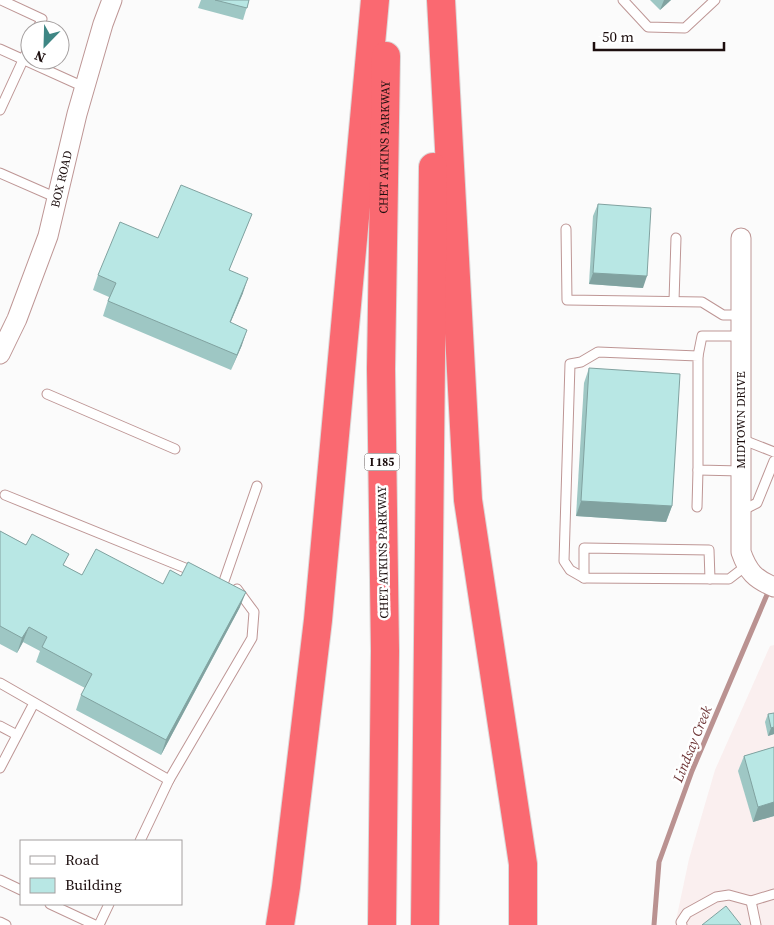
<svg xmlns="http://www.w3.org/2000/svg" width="774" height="925" font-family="'Source Serif 4',serif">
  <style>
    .built { fill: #faefef }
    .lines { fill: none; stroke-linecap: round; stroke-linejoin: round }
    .stream { stroke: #ba9291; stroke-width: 5 }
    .lane-casing { stroke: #be9695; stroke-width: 11 }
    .street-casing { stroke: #be9695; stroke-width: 21 }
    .highway-casing { stroke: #dbd8d8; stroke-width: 30 }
    .lane { stroke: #fff; stroke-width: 9 }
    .street { stroke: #fff; stroke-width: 19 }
    .highway { stroke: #fa6971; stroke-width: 28 }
    .wall { fill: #9ec7c4 }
    .shaded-wall { fill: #81a2a0 }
    .building { fill: #b8e7e4; stroke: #81a2a0 }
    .labels { text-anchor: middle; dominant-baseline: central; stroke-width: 5; stroke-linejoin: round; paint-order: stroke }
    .shield { fill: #fff; stroke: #605656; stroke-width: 1 }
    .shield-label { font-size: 11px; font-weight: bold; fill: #1c0e0e }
    .street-label { font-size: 12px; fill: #1c0e0e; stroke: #fff }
    .water-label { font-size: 14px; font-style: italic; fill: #6f3738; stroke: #fff }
  </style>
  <rect width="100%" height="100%" fill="#fbfbfb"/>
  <polygon class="built" points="774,645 774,925 675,925 689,859 715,770 770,646"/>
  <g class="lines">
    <polyline class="stream" points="654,925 659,862 692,771 769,590"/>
    <g class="lane-casing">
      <g id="lane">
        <polyline points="1,0 42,19 37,30"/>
        <polyline points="623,0 648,27 685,28 715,0"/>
        <polyline points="0,49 84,87"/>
        <polyline points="0,110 30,45"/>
        <polyline points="0,173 57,198"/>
        <polyline points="566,229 567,300 702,302 723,315 741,315"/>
        <polyline points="674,301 676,238"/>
        <polyline points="698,356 702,336 741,336"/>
        <polyline points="47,394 175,449"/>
        <polyline points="741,439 774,452"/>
        <polyline points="741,471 698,470 698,356 598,352 581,362 570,364 564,561 570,570 584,578 729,579 746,566"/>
        <polyline points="5,495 195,572"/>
        <polyline points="697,507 698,470"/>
        <polyline points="741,511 757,503 774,461"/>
        <polyline points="584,578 584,548 709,550 710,579"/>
        <polyline points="223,584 257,486"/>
        <polyline points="0,683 169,780 140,841"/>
        <polyline points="0,726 17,735"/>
        <polyline points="0,768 34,703"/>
        <polyline points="169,780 252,638 254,612 237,589"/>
        <polyline points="0,880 21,890"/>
        <polyline points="751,901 756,925"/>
        <polyline points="50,904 95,925"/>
        <polyline points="0,922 6,925"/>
        <polyline points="99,925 109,904"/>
        <polyline points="682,925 681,922 687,913 716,897 729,895 751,901 774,894"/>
      </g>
    </g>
    <g class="street-casing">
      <g id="street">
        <path d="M741 238V552C748 572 755 579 774 587"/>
        <path id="s1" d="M0 354 17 319 48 236 77 114 103 24 112 0"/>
      </g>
    </g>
    <g class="highway-casing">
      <g id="highway">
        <polyline points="441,0 468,500 523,864 523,925"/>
        <polyline points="280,925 286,887 318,620 375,0"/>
        <path id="s2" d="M382 925 385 651 381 369 386 56"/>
        <polyline points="425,925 433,167"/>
      </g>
    </g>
    <use href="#lane" class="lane"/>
    <use href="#street" class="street"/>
    <use href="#highway" class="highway"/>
  </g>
  <g class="wall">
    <polygon points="201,0 249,0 243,20 198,8"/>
    <polygon points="650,0 671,0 660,10"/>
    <polygon points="598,204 643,288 589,284 593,216"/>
    <polygon points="252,214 229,270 243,293 230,323 242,345 231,370 103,316 109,297 93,290 98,275 158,238"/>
    <polygon points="589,368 672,506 666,522 576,516 584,383"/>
    <polygon points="0,531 82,575 163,584 240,607 161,755 76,710 81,695 85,688 36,662 40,651 23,642 17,653 0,644"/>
    <polygon points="768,714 774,734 768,736 765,722"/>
    <polygon points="774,747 774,816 753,822 738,771 744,756"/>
  </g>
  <g class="shaded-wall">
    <polygon points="664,0 671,0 660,10"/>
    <polygon points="593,273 647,276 643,288 589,284"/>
    <polygon points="248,278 243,293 224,338 230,322"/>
    <polygon points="247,330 242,345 231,370"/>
    <polygon points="581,501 672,506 666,522 576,516"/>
    <polygon points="246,592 240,607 161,755 166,740"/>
    <polygon points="29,627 23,642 17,653 22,638"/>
    <polygon points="774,727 774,734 768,736 771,728"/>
    <polygon points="774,802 774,816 753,822 758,807"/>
  </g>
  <g class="building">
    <polygon points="215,0 249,0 247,8"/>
    <polygon points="181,185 252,214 229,270 248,278 230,322 247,330 237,355 108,301 116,283 98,275 120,222 158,238"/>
    <polygon points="598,204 651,208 647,276 593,273"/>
    <polygon points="589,368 680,374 672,506 581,501"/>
    <polygon points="0,531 26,545 32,534 69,554 63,565 82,575 96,549 163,584 170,570 181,576 188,562 246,592 166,740 81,695 92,674 42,647 47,637 29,627 22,638 0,626"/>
    <polygon points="774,713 774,727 771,728 768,714"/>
    <polygon points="774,747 774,802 758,807 744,756"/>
    <polygon points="726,906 741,925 702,925"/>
  </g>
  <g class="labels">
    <rect class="shield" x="364.5" y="453.5" width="35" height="17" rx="4"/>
    <g class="shield-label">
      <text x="382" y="462">I 185</text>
    </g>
    <g class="street-label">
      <text stroke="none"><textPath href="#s2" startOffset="778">CHET ATKINS PARKWAY</textPath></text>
      <text stroke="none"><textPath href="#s1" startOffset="186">BOX ROAD</textPath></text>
      <text transform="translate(741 420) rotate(-90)">MIDTOWN DRIVE</text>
      <text transform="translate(383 552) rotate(-91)">CHET ATKINS PARKWAY</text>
    </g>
    <g class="water-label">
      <text transform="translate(692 744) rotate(-68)">Lindsay Creek</text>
    </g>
  </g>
  <rect x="20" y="840" width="162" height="65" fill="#ffffff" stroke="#a49f9f"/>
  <rect x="30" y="856" width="25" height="8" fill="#ffffff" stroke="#a49f9f"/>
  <text x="65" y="865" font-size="15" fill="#1c0e0e">Road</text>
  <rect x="30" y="878" width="25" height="15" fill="#b8e7e4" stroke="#a49f9f"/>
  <text x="65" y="890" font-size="15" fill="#1c0e0e">Building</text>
  <g transform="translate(45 45) rotate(203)"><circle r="24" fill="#ffffff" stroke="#a49f9f"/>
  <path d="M0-4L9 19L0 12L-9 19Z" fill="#3e8684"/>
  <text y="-8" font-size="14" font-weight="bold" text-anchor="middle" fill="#1c0e0e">N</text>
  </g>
  <path d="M594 42v8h130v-8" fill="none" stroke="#1c0e0e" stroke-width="2.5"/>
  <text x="602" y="42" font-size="15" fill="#1c0e0e" stroke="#ffffff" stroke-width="4" paint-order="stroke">50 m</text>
</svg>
